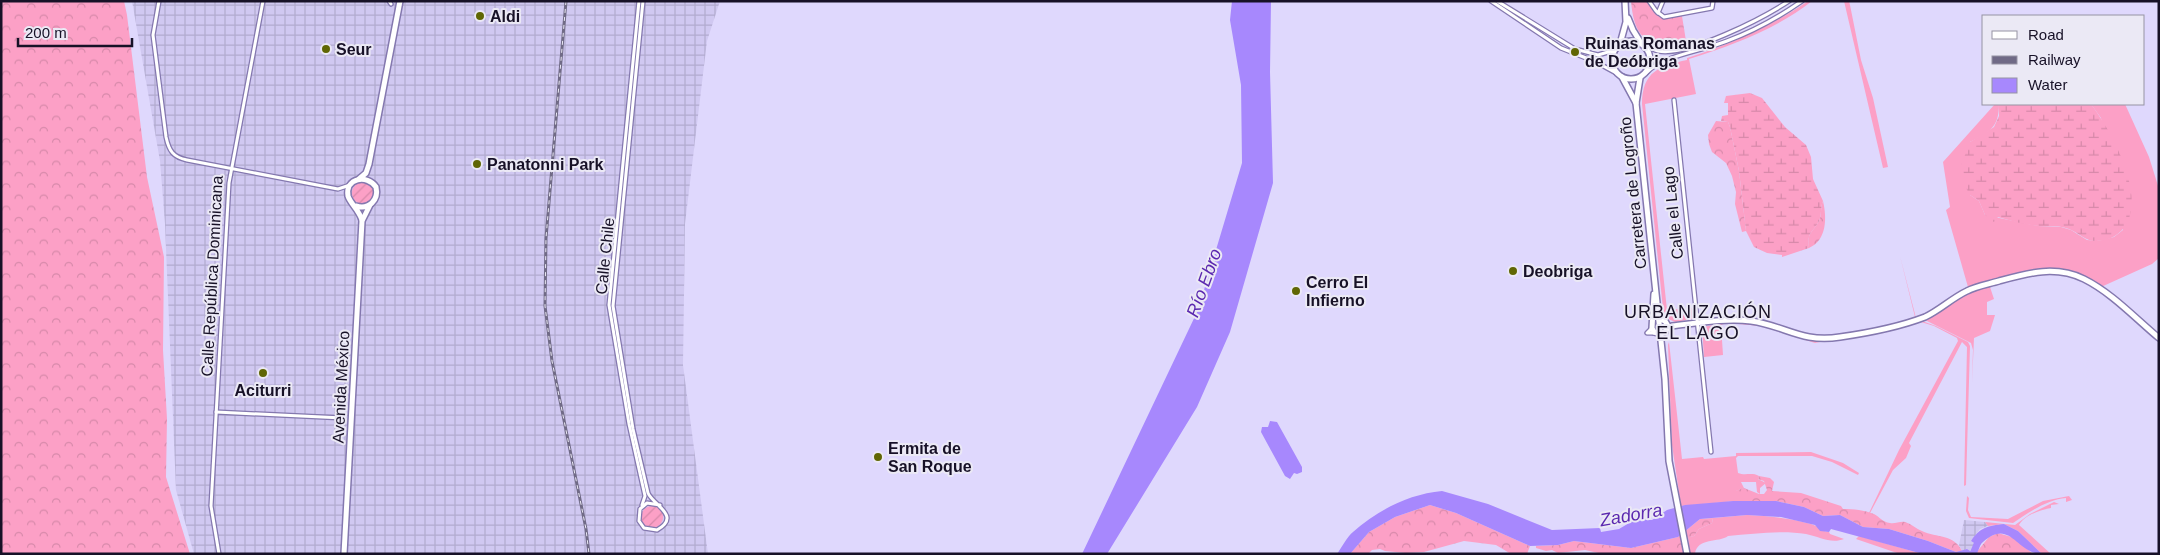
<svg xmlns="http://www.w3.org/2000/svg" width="2160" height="555" font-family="Helvetica,sans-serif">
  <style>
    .industrial { fill: url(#industrial-grid) }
    .grass { fill: #fca0c6 }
    .forest { fill: url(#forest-crowns) }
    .wetland { fill: url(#wetland-marsh) }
    .garden { fill: url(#garden-furrows) }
    .water { fill: #a788fd }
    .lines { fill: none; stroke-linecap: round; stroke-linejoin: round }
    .river { stroke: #a788fd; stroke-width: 7 }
    .street-casing { stroke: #8478af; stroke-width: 5.5 }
    .secondary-casing { stroke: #8478af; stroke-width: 8 }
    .street { stroke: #fff; stroke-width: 3 }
    .secondary { stroke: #fff; stroke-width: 5 }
    .rail-casing { stroke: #706a86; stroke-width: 3 }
    .rail { stroke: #ebe9f5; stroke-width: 1; stroke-dasharray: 4; stroke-linecap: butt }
    .poi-dot { fill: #606604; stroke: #ebe9f5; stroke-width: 2 }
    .labels { text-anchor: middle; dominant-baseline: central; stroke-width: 4; stroke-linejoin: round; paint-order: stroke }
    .poi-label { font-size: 16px; font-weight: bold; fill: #171127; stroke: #ebe9f5; text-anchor: start }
    .street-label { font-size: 16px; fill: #171127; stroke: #ebe9f5 }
    .water-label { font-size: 18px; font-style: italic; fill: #5b28af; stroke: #ebe9f5 }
    .neighbourhood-label { font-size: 18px; letter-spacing: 1px; fill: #171127; stroke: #ebe9f5 }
  </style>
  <defs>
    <pattern id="industrial-grid" width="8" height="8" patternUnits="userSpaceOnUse" patternTransform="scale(1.25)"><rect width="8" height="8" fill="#d0c8f1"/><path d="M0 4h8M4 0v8" fill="none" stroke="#b2abcf"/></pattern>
    <pattern id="forest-crowns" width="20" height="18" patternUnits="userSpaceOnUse" patternTransform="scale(1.25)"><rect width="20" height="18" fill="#fca0c6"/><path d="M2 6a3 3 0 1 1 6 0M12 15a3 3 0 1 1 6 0" fill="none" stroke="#d789aa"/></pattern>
    <pattern id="wetland-marsh" width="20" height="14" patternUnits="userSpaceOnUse" patternTransform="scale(1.25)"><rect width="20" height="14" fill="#fca0c6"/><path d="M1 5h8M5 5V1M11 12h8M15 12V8" fill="none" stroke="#d789aa"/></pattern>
    <pattern id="garden-furrows" width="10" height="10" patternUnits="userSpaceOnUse" patternTransform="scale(1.25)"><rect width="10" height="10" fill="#fca0c6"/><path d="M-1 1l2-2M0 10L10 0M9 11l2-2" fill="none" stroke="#d789aa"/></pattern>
  </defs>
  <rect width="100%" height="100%" fill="#dfd8fd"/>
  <g class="industrial">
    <polygon points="132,1 720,1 707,41 685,224 683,365 708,554 194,554 176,490 165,224 160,161"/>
    <polygon points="1964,520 1985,522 1988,526 1980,529 1971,541 1979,546 1975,554 1967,549 1962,551 1959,545"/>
  </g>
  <g class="grass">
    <path d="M1808 1H1812C1775 30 1733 45 1689 59L1696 94 1645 104 1667 310 1693 308V319L1675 322 1664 317 1662 299 1642 104C1642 71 1660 66 1687 60V58C1731 44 1770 27 1808 1Z"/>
    <polygon points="1844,1 1849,1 1850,5 1861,60 1873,98 1888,167 1883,168"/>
    <path d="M1995 104H1999C1999 128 1989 132 1970 142V195L1979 201 1985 215 2038 226 2061 227 2071 230 2087 240 2098 241 2114 237 2123 230 2101 118 2091 104H2125L2149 157 2159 189V258L2152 264 2101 287 2057 270 1969 289 1931 313 1912 320V318L1915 317 1900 256 1916 318C1936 310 1950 297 1968 287L1946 210 1950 207 1943 162Z"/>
    <path d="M2033 273C2041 273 2052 271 2060 273 2099 281 2129 314 2159 339V342C2130 317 2097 280 2058 274 2035 270 2011 280 1990 287L1994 299 1987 302V315H1995L1990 331 1974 338 1972 383 1973 350 1971 343 1923 319 1972 290Z"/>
    <polygon points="1919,320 1936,326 1968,342 1970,346 1966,485 1964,486 1967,347 1962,342 1909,443 1911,446 1906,458 1893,470 1870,513 1869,513 1899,450 1958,341 1957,338 1934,326 1921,322 1815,343 1761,326 1727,323 1721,325 1723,355 1704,357 1702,327 1720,324 1721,322 1737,322 1766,325 1798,337 1821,340"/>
    <path d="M1669 342 1682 459 1703 457 1704 459 1736 456V453L1811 452 1843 463 1859 473 1858 475 1832 462 1812 456H1738L1736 458 1738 473C1745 476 1752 472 1759 476L1758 479 1766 483 1760 488V494L1757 492 1756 482H1741L1744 488 1736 491V501L1681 506 1672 445 1668 345Z"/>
    <path d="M1967 496 1969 498 1968 510 1971 517 2008 519 2043 501 2069 496 2072 500 2066 502V498C2048 499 2028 513 2013 523L1969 518 1966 511Z"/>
    <path d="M2054 502 2059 504 2051 505V508C2040 510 2025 515 2019 525L2051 554H2042L2018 531 2004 524 1988 526 1985 522 2015 525 2030 514Z"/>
    <path d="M1747 515C1769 516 1790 518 1811 524 1819 526 1819 531 1829 532L1830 534 1844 539C1831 544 1820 537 1806 534 1781 530 1753 534 1728 536 1719 543 1697 537 1695 554H1690L1688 537 1694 536 1699 529 1712 523 1713 518Z"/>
    <polygon points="1859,536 1923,554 1900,554 1856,539"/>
  </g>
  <g class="forest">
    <polygon points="1,1 124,1 127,15 147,177 164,257 163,350 167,419 166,477 190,554 1,554"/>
    <path d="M1631 1H1647L1662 18 1682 16 1686 41C1649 51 1634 39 1631 1Z"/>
    <polygon points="1716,121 1728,122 1730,127 1739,171 1746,231 1742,232 1735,204 1736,192 1732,176 1726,163 1712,152 1709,144 1708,135"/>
    <path d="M1823 201C1827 218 1827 240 1809 248 1807 231 1812 234 1819 221 1822 215 1820 208 1823 201Z"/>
    <path d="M1759 476 1770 478 1774 482 1772 491 1801 493 1841 506 1843 509C1854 509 1864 510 1874 514 1880 517 1882 522 1890 523 1895 524 1900 521 1905 522 1912 524 1916 529 1922 531 1937 538 1954 534 1962 551L1956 552 1928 541 1889 529 1863 527 1840 515 1823 516 1804 507 1776 501H1736L1735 491 1744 488 1759 494H1764L1767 490 1764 481 1758 479Z"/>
    <polygon points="1430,505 1456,513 1530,546 1527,554 1511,554 1496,545 1464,541 1424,552 1406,553 1385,551 1380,549 1372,550 1368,554 1350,554 1369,532 1395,517"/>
    <polygon points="1713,518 1712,523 1699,529 1694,536 1681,539 1684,554 1603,554 1585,550 1558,553 1552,550 1546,551 1536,548 1536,546 1558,545 1574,541 1631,548 1678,537 1700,519"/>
    <polygon points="1998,533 2015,538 2033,554 1975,554 1989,537"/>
  </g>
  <g class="wetland">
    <path d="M1750 93 1762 98 1785 127 1806 145 1811 157 1813 179 1823 201C1820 208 1822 215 1819 221 1812 234 1807 231 1809 248L1782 257V255L1767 253 1754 247 1746 231 1739 171 1730 127 1728 122 1721 121 1722 116 1728 115V103H1724L1726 96Z"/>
    <path d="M1999 104H2091C2111 131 2144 190 2127 223 2121 234 2110 241 2096 241 2085 241 2079 233 2069 229 2059 225 2049 227 2039 226 2025 225 2011 221 1998 217L1994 222 1985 215 1979 201 1970 195 1963 183 1960 168 1970 142 1994 127 1999 116Z"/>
  </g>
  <g class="garden">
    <circle cx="363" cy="193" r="11"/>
    <circle cx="652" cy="517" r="11"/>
  </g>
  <g class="water">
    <polygon points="1232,1 1271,1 1270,72 1273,183 1230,332 1197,407 1107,554 1082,554 1198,310 1242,163 1241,85 1230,20"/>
    <polygon points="1270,421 1277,422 1302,467 1302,472 1297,474 1294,473 1290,479 1285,476 1261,432 1262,427 1268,427"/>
    <path d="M1442 491 1488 504 1552 530 1600 528 1601 532 1619 529 1636 519 1652 520 1667 510 1685 505 1733 501H1776L1804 507 1823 516 1840 515 1863 527 1889 529 1928 541 1956 552 1967 549 1975 554H1923L1831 529 1829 532 1820 531 1815 525 1781 517 1747 515 1700 519 1678 537 1631 548 1574 541 1558 545 1530 546 1456 513 1430 505 1395 517 1369 532 1350 554H1337C1342 547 1347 537 1353 532 1378 510 1409 494 1442 491Z"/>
    <path d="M2004 524 2018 531 2042 554C2015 554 2010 514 1979 546L1971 541C1980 527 1988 526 2004 524Z"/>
  </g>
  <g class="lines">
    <polyline class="river" points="1973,554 1980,537"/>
    <g class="street-casing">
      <g id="street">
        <path d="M159 1 153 35 166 137C169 151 173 157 187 160L338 189 350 185"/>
        <polyline points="389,1 391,4"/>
        <polyline points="639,1 609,305 629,424 645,496 642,505"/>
        <path d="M643 1 613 306 633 429 648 493C653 505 682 516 657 530L644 528 639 521 640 509 647 503 660 505"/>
        <polyline points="1491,1 1561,48 1596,62 1618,74"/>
        <polyline points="1497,1 1575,49 1598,55 1615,50"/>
        <polyline points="1649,1 1656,11 1664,17 1712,8 1713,1"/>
        <polyline points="1658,13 1663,1"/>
        <path d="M1643 44C1648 47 1653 50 1658 51 1688 57 1763 18 1789 1"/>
        <path d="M1646 73C1663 55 1703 51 1727 41 1754 31 1779 17 1802 1"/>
        <polyline points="1674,100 1711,452"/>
        <polyline points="1652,328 1647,333 1654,333"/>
        <polyline points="216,412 343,418"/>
        <polyline points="219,554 211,506 229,183 263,1"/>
      </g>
    </g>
    <g class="secondary-casing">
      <g id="secondary">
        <polyline points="1628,18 1633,30 1641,43"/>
        <circle cx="1631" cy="60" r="19"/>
        <polyline points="1620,44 1626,22 1625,1"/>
        <polyline points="1622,77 1636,103"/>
        <polyline points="1640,78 1636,103 1665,379 1669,461 1687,554"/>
        <polyline points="359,179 366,173 369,164 400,1"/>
        <path d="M356 206C369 210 379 200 376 187 367 174 345 178 348 196 350 203 359 210 362 220"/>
        <polyline points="1654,294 1652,328 1654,332 1661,334 1666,331 1668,326 1665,321 1659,319"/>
        <path d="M1672 326C1698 323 1725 318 1751 321 1786 326 1801 343 1840 337 1868 333 1899 327 1925 317 1940 310 1952 298 1967 291 1976 286 1989 284 1999 281 2028 273 2055 265 2084 279 2112 293 2135 318 2159 338"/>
        <polyline points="344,554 362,221 370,205"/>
      </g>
    </g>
    <use href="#street" class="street"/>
    <use href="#secondary" class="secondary"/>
    <g class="rail-casing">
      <polyline id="rail" points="566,1 546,238 545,306 552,361 586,529 589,554"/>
    </g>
    <use href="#rail" class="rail"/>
  </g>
  <g class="poi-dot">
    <circle cx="480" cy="16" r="5"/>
    <circle cx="326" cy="49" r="5"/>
    <circle cx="1575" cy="52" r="5"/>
    <circle cx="477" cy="164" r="5"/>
    <circle cx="1513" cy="271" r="5"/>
    <circle cx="1296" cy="291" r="5"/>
    <circle cx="263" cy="373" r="5"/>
    <circle cx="878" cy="457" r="5"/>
  </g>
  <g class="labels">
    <g class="poi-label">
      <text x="490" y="16">Aldi</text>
      <text x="1585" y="43">Ruinas Romanas<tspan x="1585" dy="18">de Deóbriga</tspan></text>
      <text x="336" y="49">Seur</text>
      <text x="487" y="164">Panatonni Park</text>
      <text x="1523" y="271">Deobriga</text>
      <text x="1306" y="282">Cerro El<tspan x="1306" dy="18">Infierno</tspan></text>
      <text x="263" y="390" text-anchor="middle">Aciturri</text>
      <text x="888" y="448">Ermita de<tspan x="888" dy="18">San Roque</tspan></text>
    </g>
    <g class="street-label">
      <text transform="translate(1633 193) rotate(-96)">Carretera de Logroño</text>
      <text transform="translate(1673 213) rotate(-96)">Calle el Lago</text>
      <text transform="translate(605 256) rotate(-84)">Calle Chile</text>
      <text transform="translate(212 276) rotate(-87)">Calle República Dominicana</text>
      <text transform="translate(341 387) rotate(-87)">Avenida México</text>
    </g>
    <g class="water-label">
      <text transform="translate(1204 283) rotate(-70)">Río Ebro</text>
      <text transform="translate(1631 515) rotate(-10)">Zadorra</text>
    </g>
    <g class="neighbourhood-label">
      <text x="1698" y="312">URBANIZACIÓN<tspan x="1698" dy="21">EL LAGO</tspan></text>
    </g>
  </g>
  <rect width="2160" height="555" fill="none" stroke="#171127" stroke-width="5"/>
  <rect x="1982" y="15" width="162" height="90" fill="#ebe9f5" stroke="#9693a3"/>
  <rect x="1992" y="31" width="25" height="8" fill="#ffffff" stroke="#9693a3"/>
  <text x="2028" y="40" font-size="15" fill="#171127">Road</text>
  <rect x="1992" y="56" width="25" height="8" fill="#706a86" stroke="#9693a3"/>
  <text x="2028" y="65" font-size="15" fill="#171127">Railway</text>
  <rect x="1992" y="78" width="25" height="15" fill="#a788fd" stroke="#9693a3"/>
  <text x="2028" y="90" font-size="15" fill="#171127">Water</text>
  <path d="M18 38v8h114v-8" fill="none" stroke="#171127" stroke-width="2.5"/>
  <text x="25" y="38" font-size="15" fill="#171127" stroke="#ebe9f5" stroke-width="4" paint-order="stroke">200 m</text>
</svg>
